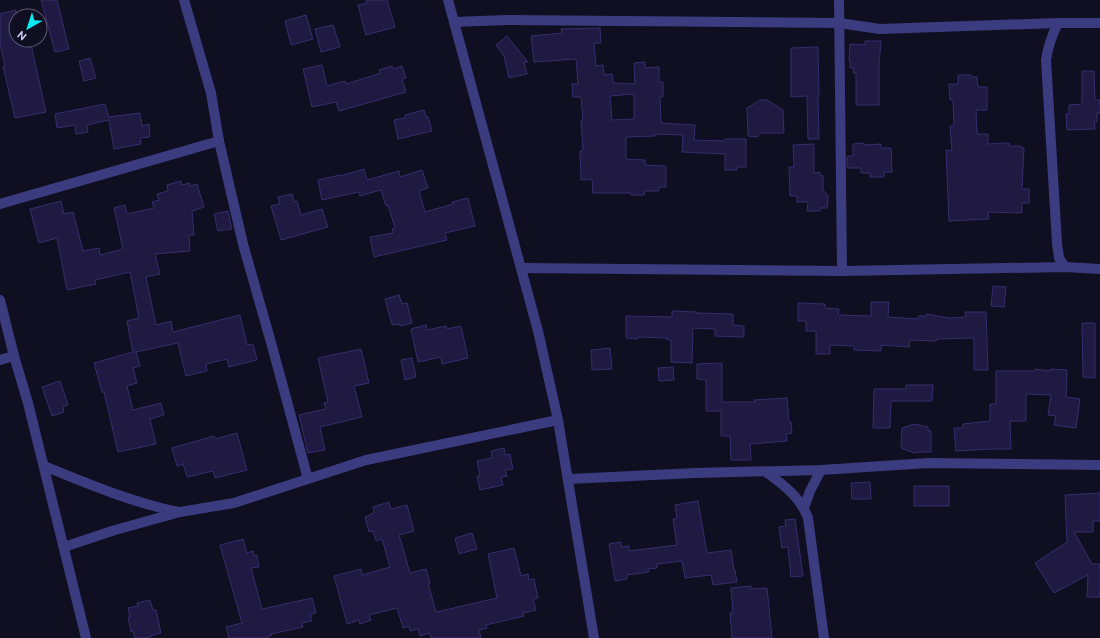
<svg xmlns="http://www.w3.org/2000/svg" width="1100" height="638" font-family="Ubuntu,sans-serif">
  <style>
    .building { fill: #201a42; stroke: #362d6d; fill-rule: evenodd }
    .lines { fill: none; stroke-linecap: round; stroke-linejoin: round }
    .street { stroke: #3a3c7f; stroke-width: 10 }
  </style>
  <rect width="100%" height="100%" fill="#100e21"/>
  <g class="building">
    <polygon points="41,0 57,0 69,49 55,52"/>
    <polygon points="366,0 387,0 395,27 366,35 358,5 367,3"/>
    <polygon points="16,10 16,40 30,40 46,112 15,118 3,66 5,66 0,44 0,14"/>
    <polygon points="306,15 313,39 291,45 285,21"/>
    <polygon points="333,25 340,47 321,52 315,29"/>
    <path d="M600 28 601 43H594L596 66 603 65 604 75 612 74 613 83 635 84 634 63 645 62V68L659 67V82H663V97H660L661 123 695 125 694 140 725 141V139H746V167H737V170H725V154L682 152 683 135 655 134V136L626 137V159L645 160V165L666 166V187H659V191H645L644 195H631V193H593L592 179 581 180 580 151H583L581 120H583L581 97H573L572 84H578L576 59 534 62 531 36 562 33 561 29ZM634 94V119L612 120 610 96Z"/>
    <polygon points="507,36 528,62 524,62 527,74 509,78 504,56 496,45"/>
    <polygon points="865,41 881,41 879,64 879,105 856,105 856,73 853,73 854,68 850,68 850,61 849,61 850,44 865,45"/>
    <polygon points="818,47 819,96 818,96 819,139 808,139 807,96 791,97 791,48"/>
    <polygon points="90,58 96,78 84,81 79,61"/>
    <polygon points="322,65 327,86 345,81 346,84 372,76 380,73 379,70 392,66 393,69 402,66 406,78 402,79 406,92 339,111 336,102 312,107 303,69"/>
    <polygon points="1082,71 1094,71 1095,100 1100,100 1100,113 1097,113 1097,122 1094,122 1095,129 1067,130 1066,114 1069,114 1069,105 1082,104"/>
    <polygon points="958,75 971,75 971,77 977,77 978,87 987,87 987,110 976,110 977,134 988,134 988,144 1009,143 1009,146 1021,146 1021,148 1024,148 1022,189 1029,189 1029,203 1022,203 1022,213 988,212 989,219 949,221 946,150 952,151 950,126 954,126 953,100 950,100 949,84 958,84"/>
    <polygon points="760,100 767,100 783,110 784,133 761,133 757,137 748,136 747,108"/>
    <polygon points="105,104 109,117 140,113 142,126 149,124 150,137 140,138 141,144 114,149 109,120 87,125 88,132 76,134 75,125 57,128 55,114"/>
    <polygon points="424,110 426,117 428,117 432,131 398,139 394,120 405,118 405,115"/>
    <polygon points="864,143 864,145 881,144 881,148 891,148 892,172 884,172 884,177 870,177 870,173 861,173 861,168 847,168 847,156 853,156 853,144"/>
    <polygon points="814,144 814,173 820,172 820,175 823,176 823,190 828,196 828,201 827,208 820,208 820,211 807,211 808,202 797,202 797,196 790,196 789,167 794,167 793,145"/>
    <polygon points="364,169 367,180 399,171 400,177 422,170 428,188 419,191 425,212 453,204 452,202 468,198 475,226 445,233 447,240 374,257 370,237 393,233 392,229 395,228 388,205 386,206 381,190 360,196 359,192 322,200 318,180 340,175 340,176"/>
    <polygon points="181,181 182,185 189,183 190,186 197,184 204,207 192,211 194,235 189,235 190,251 155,254 160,274 146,277 156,325 171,321 173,332 240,315 247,345 253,344 257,360 229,367 227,359 206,364 207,371 186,376 178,343 136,352 140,366 133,368 137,383 127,386 133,410 161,403 164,415 150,419 156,444 118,452 104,392 102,392 94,363 133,352 127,321 139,318 130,272 95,280 96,284 67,290 57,238 39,243 30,209 61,201 64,214 73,212 83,251 99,248 100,255 123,249 114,208 125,205 127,214 154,208 152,202 159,200 157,194 168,191 167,185"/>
    <polygon points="292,194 294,202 297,201 301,215 322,209 328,227 281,240 271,206 280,204 278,197"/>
    <polygon points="228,211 232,229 218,231 214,214"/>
    <polygon points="993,286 1006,287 1004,307 991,306"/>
    <polygon points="399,295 402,304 407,303 412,323 400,326 400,324 392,325 385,299"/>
    <polygon points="871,302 889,302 888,317 918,319 918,316 926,316 926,314 950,318 966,317 965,312 986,312 988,370 974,370 974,338 937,339 936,341 910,340 909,347 881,345 881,351 854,350 854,346 830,345 830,354 816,354 816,331 806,331 806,321 798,321 798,303 825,304 825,308 839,309 838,315 871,316"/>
    <polygon points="672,311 697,312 696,313 733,314 733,325 744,326 744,337 715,336 715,329 693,328 692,363 671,362 671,340 667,340 667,338 638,337 638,339 626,338 626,316 672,317"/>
    <polygon points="1082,323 1095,323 1095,378 1083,377"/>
    <polygon points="426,325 427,330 446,326 447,329 461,326 468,358 442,364 441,357 418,362 411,329"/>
    <polygon points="610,348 612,369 592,370 591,350"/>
    <polygon points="361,349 369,383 354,386 362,417 320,427 325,450 308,453 299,415 326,409 324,403 328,402 318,358"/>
    <polygon points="412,358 416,377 405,380 401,360"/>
    <polygon points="722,363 722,402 755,402 754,400 787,398 789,422 791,422 792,433 786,434 787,441 750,444 751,460 731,460 730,436 721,436 721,411 706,411 706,380 697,379 697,364"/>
    <polygon points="673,367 674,380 659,381 658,368"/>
    <polygon points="1035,369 1050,371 1050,369 1067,370 1066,397 1080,399 1076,428 1054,425 1056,416 1048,415 1051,395 1026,394 1026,421 1010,421 1011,449 992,449 956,451 954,428 963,428 963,424 990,421 990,404 996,404 996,371 1035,371"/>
    <polygon points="60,381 68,405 63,407 64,412 52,416 42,387"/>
    <polygon points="906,385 933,385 932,401 891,401 890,428 873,428 874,389 906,389"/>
    <polygon points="914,424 928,427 928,431 931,431 931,452 920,452 914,453 901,448 902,428"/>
    <polygon points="237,433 247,470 215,478 213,471 187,477 183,464 177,466 172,448 214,436 215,439"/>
    <polygon points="504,448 505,455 510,454 513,469 505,470 507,476 501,477 503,485 480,490 477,476 480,476 477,461 492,458 491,451"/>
    <polygon points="870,482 871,499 852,499 851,483"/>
    <rect x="914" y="486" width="35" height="20"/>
    <polygon points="1100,493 1100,521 1093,521 1093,532 1074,532 1092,564 1100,564 1100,597 1087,597 1088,575 1054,593 1035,563 1067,542 1065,495"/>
    <polygon points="698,501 707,553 731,550 734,570 735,570 737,582 713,585 711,575 685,578 682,561 657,564 657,568 648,569 649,572 627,575 627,579 615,581 609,544 621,542 622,547 629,546 629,551 677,545 673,519 677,519 675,505"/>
    <polygon points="389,502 391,509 407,505 414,531 399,535 410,573 426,569 430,583 428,583 436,612 497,598 488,554 514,548 521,576 528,574 529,580 534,579 538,598 533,599 536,610 523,613 524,616 486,625 487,628 479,630 481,638 431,638 429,633 420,636 418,629 410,631 409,626 403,628 397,608 369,615 371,620 360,624 359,620 347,624 334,576 361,569 362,575 390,567 382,539 376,541 373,531 369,532 365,517 374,513 373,507"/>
    <polygon points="795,519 803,576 791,577 788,547 782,548 779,527 786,526 785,520"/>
    <polygon points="472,533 477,549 459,554 455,538"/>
    <polygon points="243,539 247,553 253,551 254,556 257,555 259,567 251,568 262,609 312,598 316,613 310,614 312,621 302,623 303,627 271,634 271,636 263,638 229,638 226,627 242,623 220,545"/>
    <polygon points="751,586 751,589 767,588 772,638 732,638 730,613 733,613 731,588"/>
    <polygon points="150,600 153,610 156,610 161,633 152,635 152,636 146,638 135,638 133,631 131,632 128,617 130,617 128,608 138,606 137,603"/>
  </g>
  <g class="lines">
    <g class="street">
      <polyline points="184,0 211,93 219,141 243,244 272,346 308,479"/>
      <polyline points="448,0 538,331 558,420 594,638"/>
      <polyline points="839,0 842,271"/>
      <polyline points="454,22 506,20 839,23 880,29 1058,23 1100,23"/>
      <path d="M1058 23C1052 35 1048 46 1046 60L1057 243 1059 258 1065 267"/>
      <polyline points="0,204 219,141"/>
      <polyline points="522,268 842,271 1065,267 1100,269"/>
      <polyline points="0,300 14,356 28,403 86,638"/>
      <polyline points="0,360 14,356"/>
      <path d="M44 466C88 484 131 502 178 512"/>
      <path d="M766 472C784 485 800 497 808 518L824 638"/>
      <polyline points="569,479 695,473 821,470 928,463 1100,465"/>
      <polyline points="804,508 810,491 821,470"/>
      <polyline points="64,547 115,530 180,512 234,503 366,460 558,420"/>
    </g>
  </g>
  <g transform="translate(28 28) rotate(219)"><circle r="19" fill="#100e21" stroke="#5e5b79"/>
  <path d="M0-3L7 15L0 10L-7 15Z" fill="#06ebf3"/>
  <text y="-6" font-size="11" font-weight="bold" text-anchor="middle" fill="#d2cffe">N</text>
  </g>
</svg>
